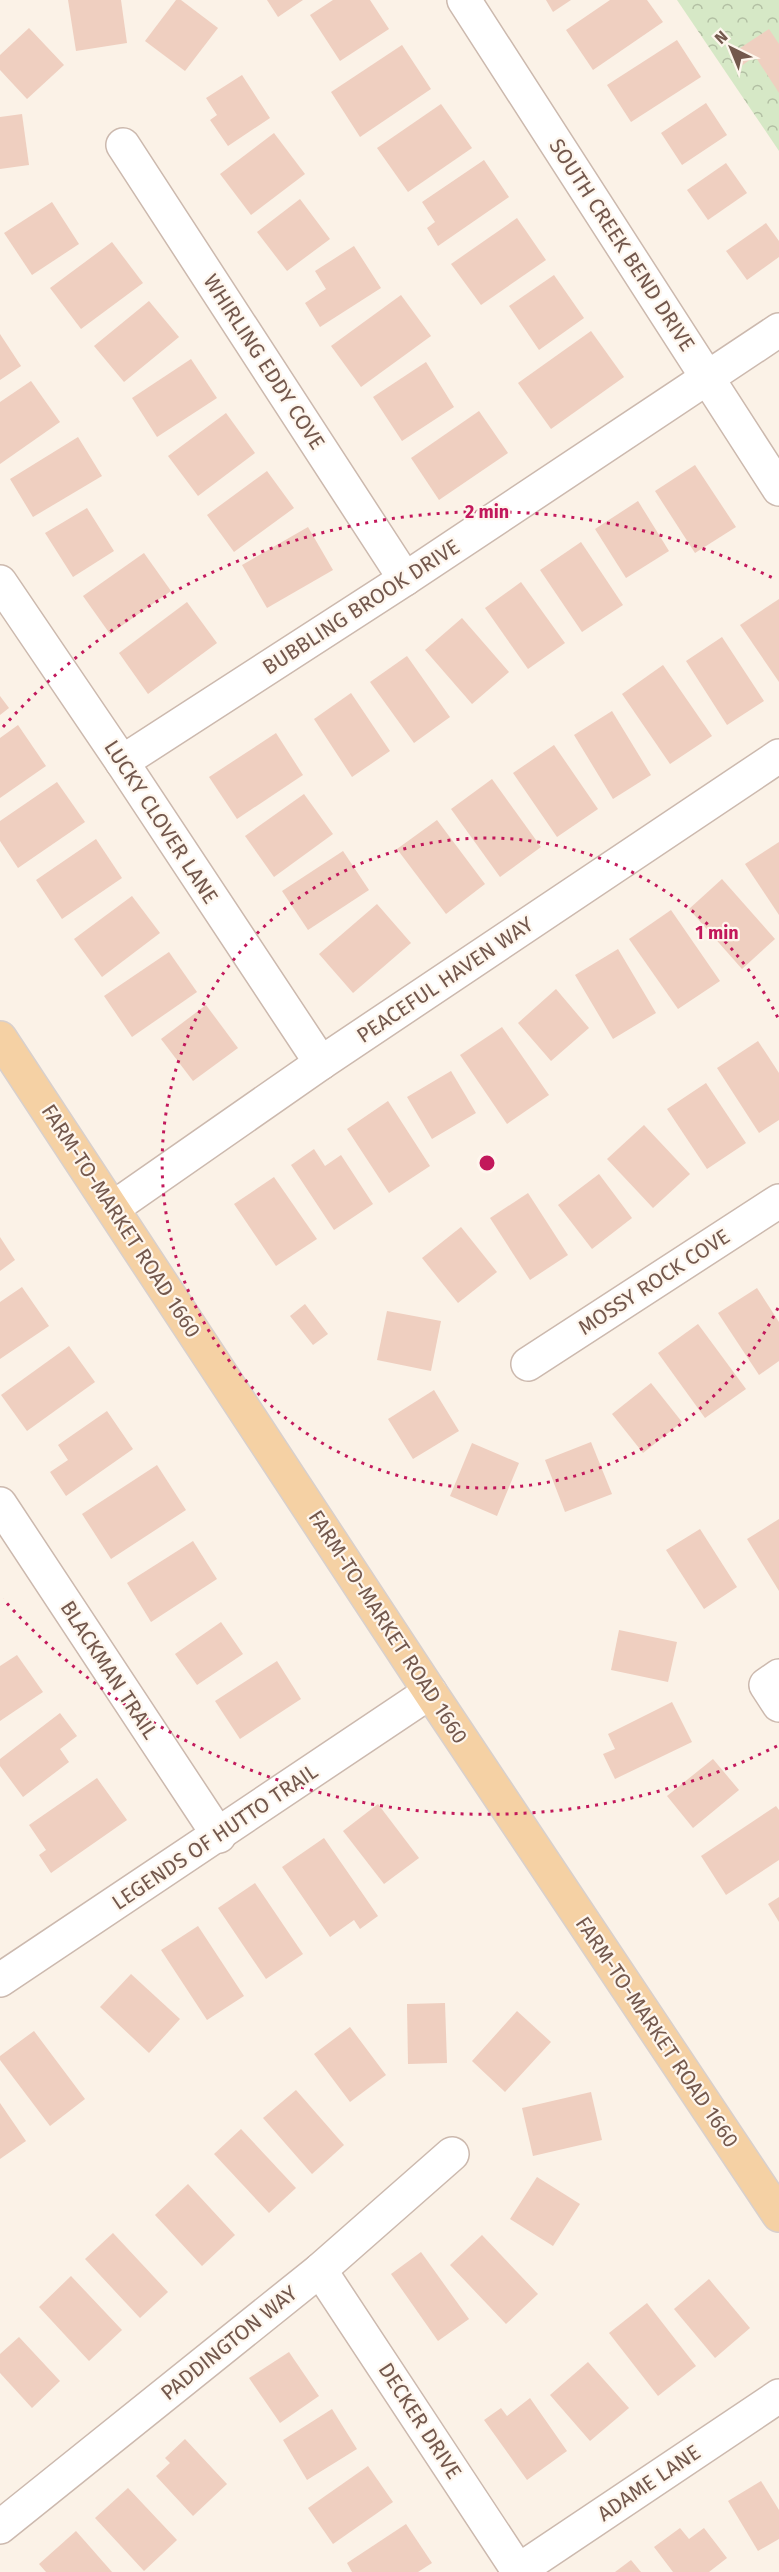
<svg xmlns="http://www.w3.org/2000/svg" width="779" height="2572" font-family="'Fira Sans',sans-serif">
  <style>
    .forest { fill: url(#forest-crowns) }
    .building { fill: #efcfc0 }
    .lines { fill: none; stroke-linecap: round; stroke-linejoin: round }
    .minor-casing { stroke: #ccb9ae; stroke-width: 36 }
    .major-casing { stroke: #d8d0cd; stroke-width: 36 }
    .minor { stroke: #fff; stroke-width: 33 }
    .major { stroke: #f5d1a4; stroke-width: 33 }
    .ring { fill: none; stroke: #c2185b; stroke-width: 3; stroke-dasharray: 3 6 }
    .labels { text-anchor: middle; dominant-baseline: central; stroke-width: 4.5; stroke-linejoin: round; paint-order: stroke }
    .street-label { font-size: 21px; fill: #73584d; stroke: #fef6ed }
    .centre { fill: #c2185b; stroke: #fef6ed; stroke-width: 3 }
    .ring-label { font-size: 18px; text-anchor: middle; font-weight: bold; fill: #c2185b; stroke: #fef6ed; stroke-width: 4.5; stroke-linejoin: round; paint-order: stroke }
  </style>
  <defs>
    <pattern id="forest-crowns" width="20" height="18" patternUnits="userSpaceOnUse" patternTransform="scale(1.5)"><rect width="20" height="18" fill="#d6e8c6"/><path d="M2 6a3 3 0 1 1 6 0M12 15a3 3 0 1 1 6 0" fill="none" stroke="#b2bfa3"/></pattern>
  </defs>
  <rect width="100%" height="100%" fill="#fbf2e7"/>
  <polygon class="forest" points="677,0 779,0 779,151"/>
  <g class="building">
    <polygon points="68,0 121,0 127,43 76,51"/>
    <polygon points="176,0 181,0 218,28 185,71 145,41"/>
    <polygon points="267,0 303,0 278,17"/>
    <polygon points="333,0 370,0 389,29 340,61 310,15"/>
    <polygon points="546,0 571,0 553,12"/>
    <polygon points="610,0 647,0 663,22 593,70 566,30"/>
    <polygon points="29,28 64,65 27,99 0,70 0,55"/>
    <polygon points="769,29 779,44 779,93 755,56 740,67 731,54"/>
    <polygon points="677,40 701,77 631,122 607,85"/>
    <polygon points="402,45 431,89 360,137 331,92"/>
    <polygon points="242,75 270,118 228,146 210,120 217,115 206,98"/>
    <polygon points="706,103 727,135 682,165 661,133"/>
    <polygon points="441,104 472,148 408,192 377,148"/>
    <polygon points="22,114 29,165 0,169 0,117"/>
    <polygon points="274,133 305,174 251,215 220,174"/>
    <polygon points="484,160 509,197 438,246 427,228 435,222 422,202"/>
    <polygon points="726,163 747,193 708,220 687,190"/>
    <polygon points="300,199 330,239 287,271 257,232"/>
    <polygon points="52,202 79,244 32,275 4,233"/>
    <polygon points="517,218 546,260 481,305 451,264"/>
    <polygon points="766,223 779,241 779,257 747,280 726,251"/>
    <polygon points="112,242 143,283 81,329 50,288"/>
    <polygon points="354,246 381,288 320,327 305,303 326,289 315,271"/>
    <polygon points="554,275 584,318 539,350 509,306"/>
    <polygon points="401,295 431,336 361,387 331,346"/>
    <polygon points="149,301 179,337 124,382 94,346"/>
    <polygon points="591,331 624,377 551,429 518,383"/>
    <polygon points="0,334 21,366 0,380"/>
    <polygon points="191,359 217,398 157,437 132,398"/>
    <polygon points="426,362 454,407 402,441 373,397"/>
    <polygon points="31,381 60,422 0,464 0,402"/>
    <polygon points="479,411 508,453 439,500 411,458"/>
    <polygon points="226,413 255,453 198,496 168,456"/>
    <polygon points="78,437 102,476 33,517 10,479"/>
    <polygon points="695,465 736,527 695,553 655,491"/>
    <polygon points="267,471 294,508 234,552 207,515"/>
    <polygon points="638,501 669,551 626,578 595,529"/>
    <polygon points="87,508 114,551 73,577 45,533"/>
    <polygon points="308,527 333,570 267,608 242,565"/>
    <polygon points="581,542 623,605 582,632 540,570"/>
    <polygon points="144,553 171,591 110,634 83,596"/>
    <polygon points="521,582 565,643 528,669 485,608"/>
    <polygon points="779,599 779,682 740,625"/>
    <polygon points="187,602 217,643 148,694 119,653"/>
    <polygon points="462,618 509,672 472,704 425,650"/>
    <polygon points="722,637 764,701 727,725 686,661"/>
    <polygon points="407,656 450,717 414,743 370,682"/>
    <polygon points="663,665 712,736 670,764 622,694"/>
    <polygon points="351,693 390,751 352,777 314,719"/>
    <polygon points="0,696 9,708 0,715"/>
    <polygon points="612,711 651,775 613,799 574,735"/>
    <polygon points="18,725 46,766 0,798 0,738"/>
    <polygon points="276,733 303,775 237,819 209,777"/>
    <polygon points="554,745 598,809 557,837 513,773"/>
    <polygon points="492,779 541,847 500,877 451,809"/>
    <polygon points="57,782 85,822 18,868 0,841 0,821"/>
    <polygon points="304,794 333,834 274,877 245,836"/>
    <polygon points="437,820 485,884 446,914 397,849"/>
    <polygon points="96,839 122,878 62,919 36,880"/>
    <polygon points="779,842 779,915 745,864"/>
    <polygon points="343,851 369,890 308,930 282,891"/>
    <polygon points="722,879 775,939 742,969 689,909"/>
    <polygon points="132,896 160,933 102,977 74,939"/>
    <polygon points="377,904 411,943 353,993 319,954"/>
    <polygon points="671,910 720,981 678,1009 629,939"/>
    <polygon points="618,949 656,1013 613,1039 575,975"/>
    <polygon points="169,952 197,992 132,1037 104,996"/>
    <polygon points="556,989 589,1028 551,1061 518,1023"/>
    <polygon points="206,1005 238,1048 193,1081 161,1039"/>
    <polygon points="502,1027 549,1095 507,1124 460,1055"/>
    <polygon points="758,1041 779,1073 779,1120 759,1133 717,1068"/>
    <polygon points="451,1071 476,1113 432,1139 407,1097"/>
    <polygon points="706,1083 746,1143 707,1169 667,1109"/>
    <polygon points="388,1101 430,1166 389,1193 347,1129"/>
    <polygon points="644,1125 690,1174 653,1208 607,1159"/>
    <polygon points="314,1149 325,1166 341,1155 373,1204 334,1230 291,1165"/>
    <polygon points="599,1174 632,1218 592,1249 558,1205"/>
    <polygon points="274,1177 317,1239 276,1266 234,1204"/>
    <polygon points="528,1193 568,1255 530,1280 490,1218"/>
    <polygon points="461,1227 497,1272 458,1303 422,1258"/>
    <polygon points="0,1237 15,1260 0,1271"/>
    <polygon points="22,1287 49,1326 0,1359 0,1302"/>
    <polygon points="757,1288 779,1322 779,1361 759,1375 718,1313"/>
    <polygon points="305,1304 328,1334 313,1345 290,1316"/>
    <polygon points="387,1311 441,1321 431,1371 377,1360"/>
    <polygon points="698,1324 746,1389 705,1418 658,1353"/>
    <polygon points="69,1346 95,1382 27,1431 1,1395"/>
    <polygon points="651,1383 682,1422 643,1453 612,1414"/>
    <polygon points="434,1390 459,1431 413,1459 388,1419"/>
    <polygon points="107,1411 133,1449 66,1496 50,1472 68,1460 58,1445"/>
    <polygon points="591,1442 612,1494 565,1512 545,1460"/>
    <polygon points="472,1443 519,1463 497,1516 450,1496"/>
    <polygon points="157,1465 186,1510 111,1559 82,1514"/>
    <polygon points="779,1519 779,1591 747,1539"/>
    <polygon points="700,1529 737,1587 704,1609 666,1550"/>
    <polygon points="193,1541 217,1579 151,1622 127,1583"/>
    <polygon points="221,1622 243,1654 197,1685 175,1654"/>
    <polygon points="619,1630 677,1642 668,1682 611,1670"/>
    <polygon points="17,1655 43,1692 0,1721 0,1666"/>
    <polygon points="277,1661 301,1699 240,1739 215,1701"/>
    <polygon points="672,1702 692,1742 615,1779 603,1754 615,1749 608,1734"/>
    <polygon points="60,1713 77,1736 60,1749 69,1762 23,1797 0,1766 0,1759"/>
    <polygon points="713,1759 739,1790 693,1828 667,1796"/>
    <polygon points="97,1778 127,1820 51,1873 39,1855 46,1850 29,1825"/>
    <polygon points="378,1804 419,1858 384,1884 343,1831"/>
    <polygon points="776,1806 779,1810 779,1860 726,1895 701,1856"/>
    <polygon points="324,1838 378,1916 360,1929 354,1920 330,1937 282,1867"/>
    <polygon points="255,1883 303,1954 266,1979 218,1908"/>
    <polygon points="779,1897 779,1922 768,1904"/>
    <polygon points="198,1926 244,1996 207,2020 161,1950"/>
    <polygon points="131,1974 180,2019 149,2053 100,2007"/>
    <polygon points="445,2003 447,2063 408,2064 407,2004"/>
    <polygon points="517,2011 551,2042 505,2092 472,2061"/>
    <polygon points="350,2027 386,2075 350,2102 314,2054"/>
    <polygon points="34,2031 85,2099 50,2126 0,2060 0,2056"/>
    <polygon points="296,2090 344,2145 312,2174 263,2118"/>
    <polygon points="591,2092 602,2140 533,2156 522,2108"/>
    <polygon points="0,2103 26,2141 0,2159"/>
    <polygon points="241,2129 296,2188 269,2213 214,2154"/>
    <polygon points="537,2177 580,2204 553,2246 510,2219"/>
    <polygon points="188,2184 235,2235 202,2266 155,2215"/>
    <polygon points="113,2233 168,2292 140,2318 85,2259"/>
    <polygon points="482,2235 538,2294 506,2324 450,2265"/>
    <polygon points="421,2252 469,2319 438,2341 391,2274"/>
    <polygon points="71,2276 122,2330 89,2361 39,2307"/>
    <polygon points="709,2279 750,2328 715,2358 674,2309"/>
    <polygon points="647,2303 696,2366 658,2396 609,2333"/>
    <polygon points="19,2337 60,2381 32,2408 0,2373 0,2354"/>
    <polygon points="289,2352 319,2396 280,2423 249,2378"/>
    <polygon points="588,2362 629,2408 590,2441 550,2395"/>
    <polygon points="530,2398 567,2451 527,2480 484,2420 501,2408 507,2416"/>
    <polygon points="332,2409 357,2449 307,2480 283,2440"/>
    <polygon points="185,2439 227,2484 193,2516 156,2476 170,2463 165,2458"/>
    <polygon points="368,2466 393,2502 333,2544 308,2508"/>
    <polygon points="761,2481 779,2510 779,2539 758,2551 728,2501"/>
    <polygon points="128,2488 177,2540 144,2571 95,2518"/>
    <polygon points="406,2524 432,2563 418,2572 352,2572 347,2563"/>
    <polygon points="680,2528 689,2539 704,2528 727,2558 709,2572 673,2572 654,2547"/>
    <polygon points="76,2531 112,2572 46,2572 39,2564"/>
    <polygon points="631,2560 641,2572 615,2572"/>
  </g>
  <g class="lines">
    <g class="minor-casing">
      <g id="minor">
        <polyline points="464,0 779,489"/>
        <polyline points="123,145 405,579"/>
        <polyline points="0,582 122,762 321,1063"/>
        <polyline points="122,762 405,579 779,330"/>
        <polyline points="113,1208 321,1063 779,756"/>
        <polyline points="528,1364 779,1201"/>
        <polyline points="0,1504 219,1836"/>
        <polyline points="779,1676 766,1685 779,1705"/>
        <polyline points="0,1980 430,1692"/>
        <polyline points="320,2270 519,2572"/>
        <polyline points="0,2527 320,2270 452,2154"/>
        <polyline points="518,2571 779,2396"/>
      </g>
    </g>
    <g class="major-casing">
      <polyline id="major" points="0,1038 430,1692 779,2215"/>
    </g>
    <use href="#minor" class="minor"/>
    <use href="#major" class="major"/>
  </g>
  <g class="ring">
    <path d="M778 1308A325 325 0 1 1 778 1018"/>
    <path d="M777 1746A651 651 0 0 1 3 1599M3 727A651 651 0 0 1 777 580"/>
  </g>
  <g class="labels">
    <g class="street-label">
      <text transform="translate(622 245) rotate(57)">SOUTH CREEK BEND DRIVE</text>
      <text transform="translate(264 362) rotate(57)">WHIRLING EDDY COVE</text>
      <text transform="translate(361 607) rotate(-33)">BUBBLING BROOK DRIVE</text>
      <text transform="translate(161 822) rotate(57)">LUCKY CLOVER LANE</text>
      <text transform="translate(445 980) rotate(-34)">PEACEFUL HAVEN WAY</text>
      <text transform="translate(121 1221) rotate(57)">FARM-TO-MARKET ROAD 1660</text>
      <text transform="translate(654 1282) rotate(-33)">MOSSY ROCK COVE</text>
      <text transform="translate(388 1627) rotate(57)">FARM-TO-MARKET ROAD 1660</text>
      <text transform="translate(109 1670) rotate(57)">BLACKMAN TRAIL</text>
      <text transform="translate(215 1837) rotate(-34)">LEGENDS OF HUTTO TRAIL</text>
      <text transform="translate(657 2032) rotate(56)">FARM-TO-MARKET ROAD 1660</text>
      <text transform="translate(229 2343) rotate(-39)">PADDINGTON WAY</text>
      <text transform="translate(420 2421) rotate(57)">DECKER DRIVE</text>
      <text transform="translate(649 2483) rotate(-34)">ADAME LANE</text>
    </g>
  </g>
  <circle cx="487" cy="1163" r="9" class="centre"/>
  <g class="ring-label">
    <text x="487" y="518">2 min</text>
    <text x="717" y="939">1 min</text>
  </g>
  <g transform="translate(731 48) rotate(317)" stroke="#fef6ed" stroke-width="4.5" paint-order="stroke">
  <path d="M0-4.5L10 22L0 15L-10 22Z" fill="#73584d"/>
  <text y="-9" font-size="16" font-weight="bold" text-anchor="middle" fill="#73584d">N</text>
  </g>
</svg>
